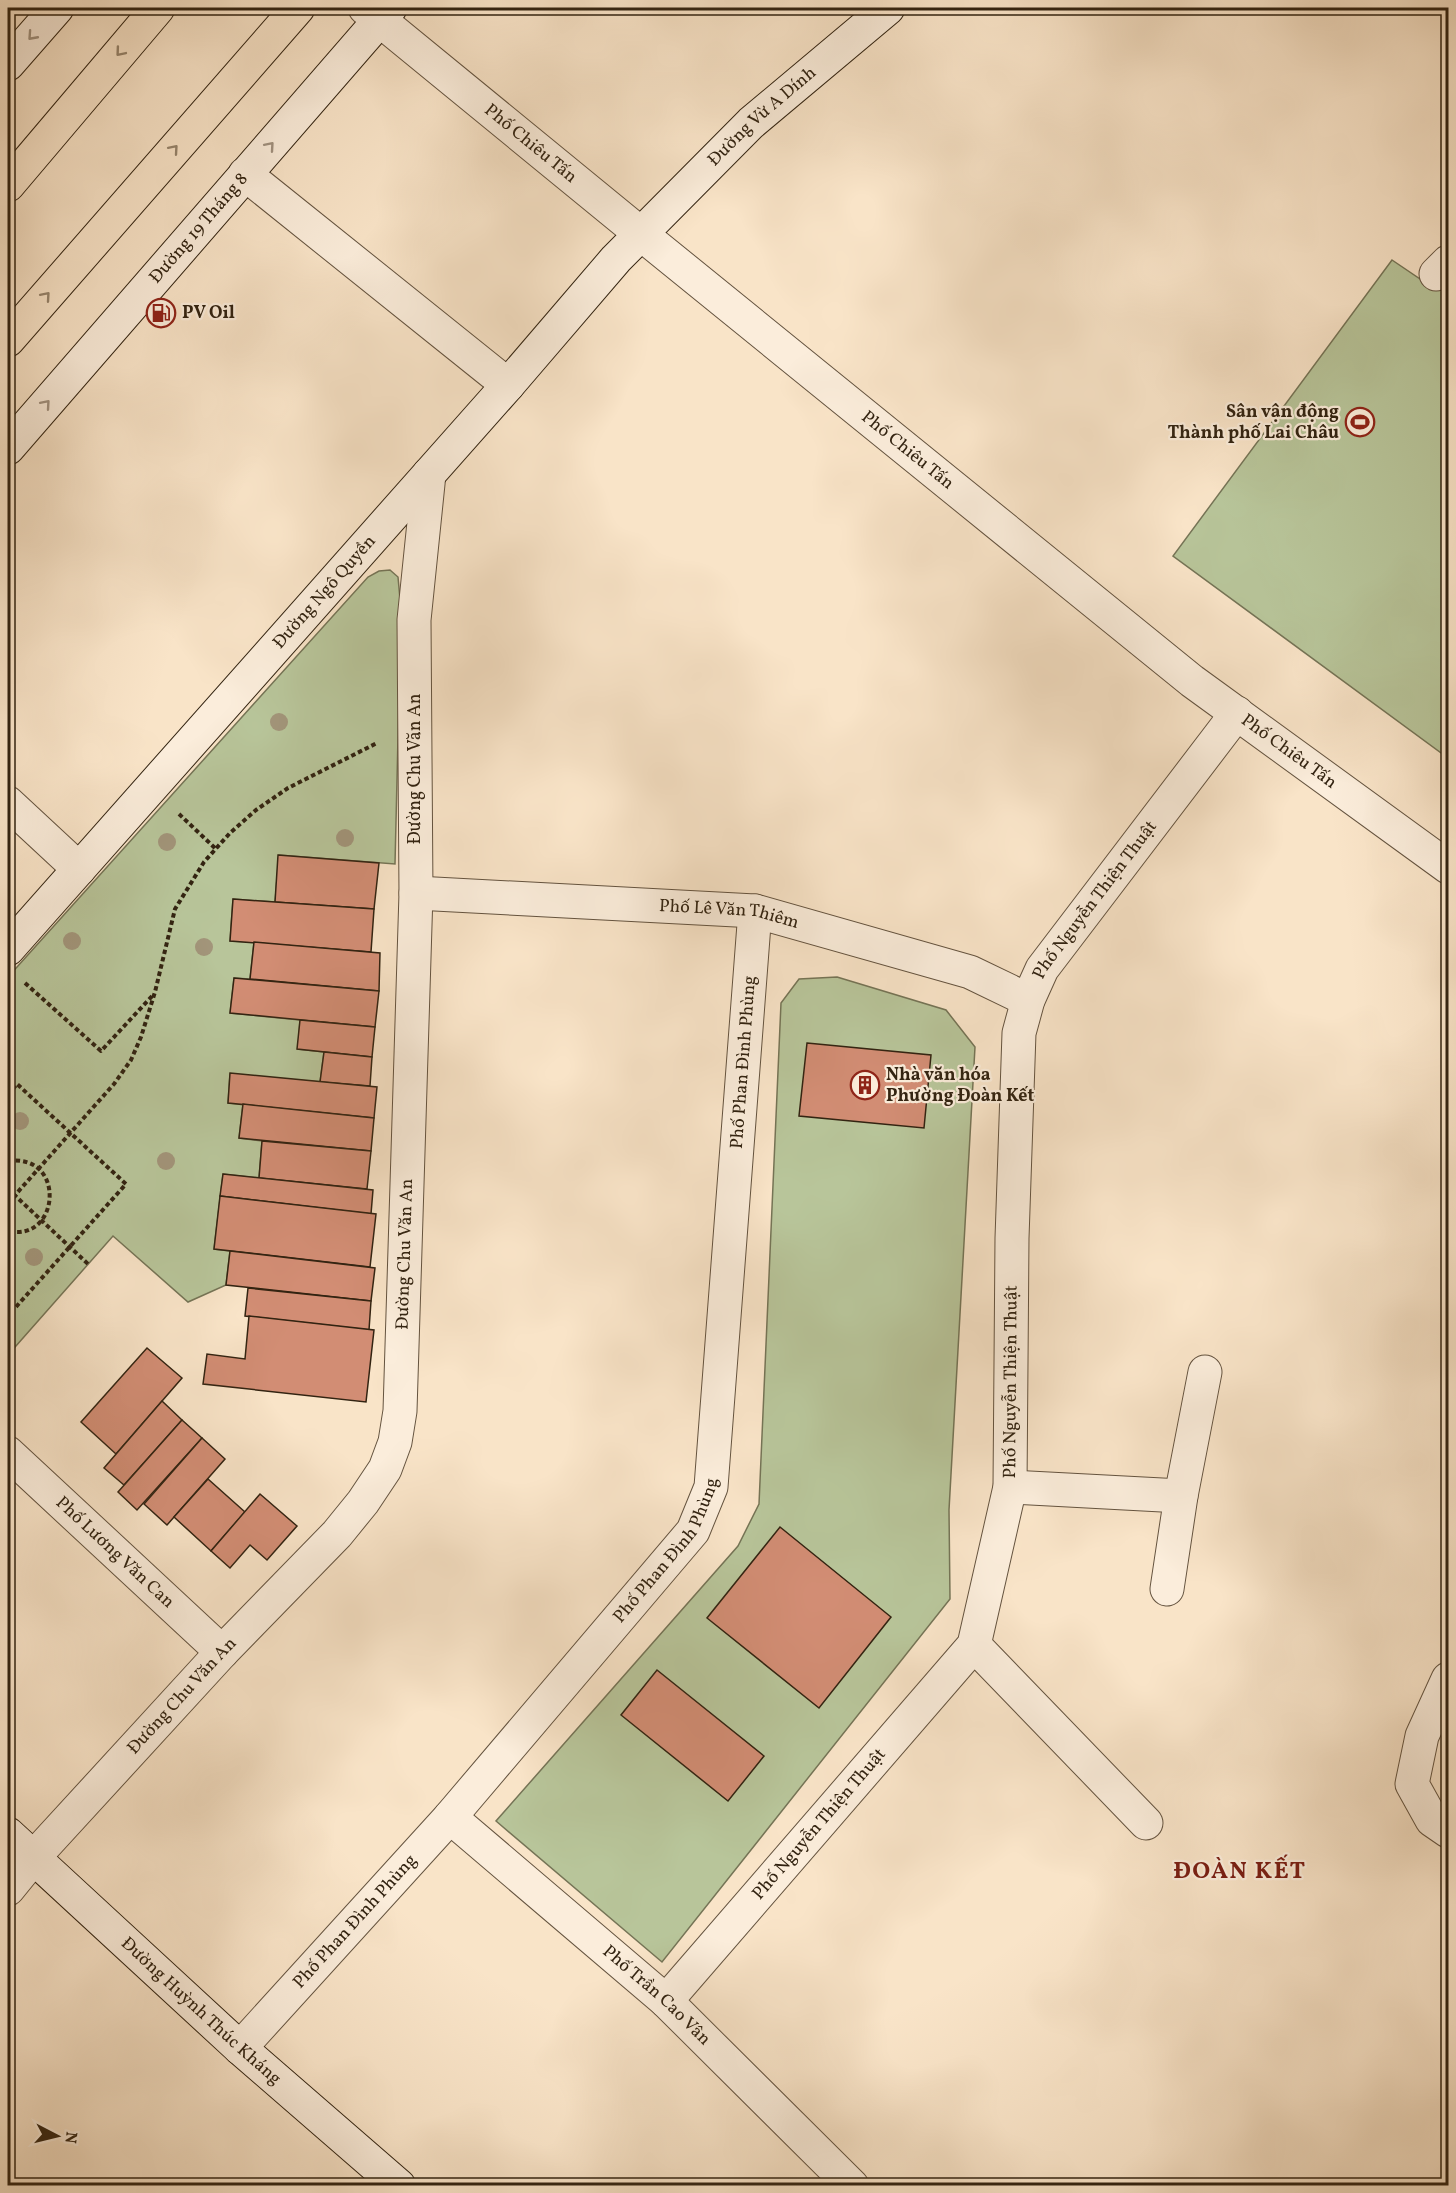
<svg xmlns="http://www.w3.org/2000/svg" width="1456" height="2193" font-family="Vollkorn,serif">
  <style>
    .green { fill: #b8c59a; stroke: #757456; stroke-width: 1.5 }
    .building { fill: #d28d74; stroke: #322311; stroke-width: 1.5 }
    .lines { fill: none; stroke-linecap: round; stroke-linejoin: round }
    .street-casing { stroke: #64533f; stroke-width: 35 }
    .secondary-casing { stroke: #322311; stroke-width: 35 }
    .highway-casing { stroke: #322311; stroke-width: 35 }
    .path { stroke: #322311; stroke-width: 4; stroke-dasharray: 4.5 3; stroke-linecap: butt }
    .street { stroke: #fbeddb; stroke-width: 33 }
    .secondary { stroke: #fbeddb; stroke-width: 33 }
    .highway { stroke: #f9e4c8; stroke-width: 33 }
    .tree { fill: #a2957a }
    .oneway { stroke: #a19280 }
    .oneway2 { stroke: #96846c }
    .labels { text-anchor: middle; dominant-baseline: central; stroke-width: 4.5; stroke-linejoin: round; paint-order: stroke }
    .street-label { font-size: 18px; fill: #322311; stroke: #fbeddb }
    .poi-label { font-size: 18px; font-weight: bold; fill: #322311; stroke: #fbeddb; text-anchor: start }
    .district-label { font-size: 24px; font-weight: bold; letter-spacing: 1.5px; fill: #7a1f14; stroke: #fbeddb }
  </style>
  <rect width="100%" height="100%" fill="#f9e4c8"/>
  <filter id="stains"><feTurbulence type="fractalNoise" baseFrequency=".00333" numOctaves="4"/><feColorMatrix values="0 0 0 0 .2 0 0 0 0 .09 0 0 0 0 .02 0 0 0 .5 -.17"/></filter>
  <radialGradient id="worn" r=".72"><stop offset=".6" stop-color="#630" stop-opacity="0"/><stop offset="1" stop-color="#630" stop-opacity=".3"/></radialGradient>
  <g class="green">
    <polygon points="1392,260 1435,289 1448,277 1448,758 1173,556"/>
    <polygon points="390,570 398,577 401,610 395,864 279,855 275,902 233,899 230,941 254,942 250,979 234,978 230,1013 300,1020 298,1049 324,1052 320,1082 230,1074 228,1103 243,1104 239,1138 262,1141 259,1178 223,1174 214,1249 230,1251 226,1285 188,1302 113,1236 8,1355 8,977 368,577 379,571"/>
    <polygon points="837,977 946,1010 975,1047 949,1510 950,1599 662,1962 496,1821 738,1546 759,1504 781,1003 799,979"/>
  </g>
  <g class="building">
    <polygon points="278,855 379,863 374,909 275,902"/>
    <polygon points="233,899 374,909 371,952 230,941"/>
    <polygon points="254,942 380,953 379,991 250,979"/>
    <polygon points="234,978 379,991 375,1027 230,1013"/>
    <polygon points="300,1020 375,1027 372,1057 297,1049"/>
    <polygon points="807,1043 931,1055 924,1128 799,1116"/>
    <polygon points="324,1052 372,1057 370,1086 320,1082"/>
    <polygon points="230,1073 377,1087 374,1118 228,1103"/>
    <polygon points="243,1104 374,1118 371,1151 239,1138"/>
    <polygon points="262,1141 371,1151 367,1189 259,1178"/>
    <polygon points="223,1174 373,1190 371,1214 220,1196"/>
    <polygon points="220,1196 376,1214 370,1267 214,1249"/>
    <polygon points="230,1251 375,1268 371,1301 226,1285"/>
    <polygon points="248,1288 371,1301 369,1330 245,1316"/>
    <polygon points="249,1316 374,1330 366,1402 203,1384 207,1354 245,1359"/>
    <polygon points="147,1348 182,1378 116,1454 81,1422"/>
    <polygon points="162,1401 182,1420 124,1485 104,1468"/>
    <polygon points="182,1420 202,1438 137,1510 118,1492"/>
    <polygon points="202,1438 225,1459 167,1525 144,1504"/>
    <polygon points="208,1479 245,1512 211,1551 174,1517"/>
    <polygon points="260,1494 297,1526 267,1560 250,1545 230,1568 211,1551"/>
    <polygon points="780,1527 891,1617 819,1708 707,1618"/>
    <polygon points="657,1670 764,1756 728,1801 621,1715"/>
  </g>
  <g class="lines">
    <g class="street-casing">
      <g id="street">
        <path id="s1" d="M365 8 641 234 1192 681 1448 867"/>
        <polyline points="245,174 508,385"/>
        <polyline points="1436,274 1448,262"/>
        <polyline points="8,803 79,869"/>
        <path id="s2" d="M416 893 755 911 970 972 1028 1000"/>
        <path id="s3" d="M8 1453 222 1652"/>
        <polyline points="1010,1487 1181,1496"/>
        <polyline points="1167,1589 1181,1496 1205,1372"/>
        <polyline points="974,1645 1146,1823"/>
        <polyline points="1448,1679 1422,1736 1412,1784 1432,1820 1448,1831"/>
        <path id="s4" d="M450 1817 666 2001 852 2186"/>
        <path id="s5" d="M8 1889 34 1857 222 1652 337 1534 363 1502 385 1469 395 1442 400 1411 416 893 414 620 429 474"/>
        <path id="s6" d="M666 2001 974 1645 1010 1487 1012 1238 1019 1033 1028 1000 1042 969 1237 713"/>
        <path id="s7" d="M240 2048 450 1817 693 1531 711 1487 755 911"/>
      </g>
    </g>
    <g class="secondary-casing">
      <g id="secondary">
        <polyline points="8,64 57,8"/>
        <path id="s8" d="M8 448 390 8"/>
        <path id="s9" d="M8 949 508 385 616 259 751 123 888 8"/>
        <path id="s10" d="M8 1834 240 2048 399 2186"/>
      </g>
    </g>
    <g class="highway-casing">
      <g id="highway">
        <polyline points="8,185 158,8"/>
        <polyline points="8,340 298,8"/>
      </g>
    </g>
    <g class="path">
      <polyline points="179,814 216,849"/>
      <polyline points="25,983 101,1051 153,995"/>
      <polyline points="8,1095 17,1084 126,1184 15,1308 8,1301"/>
      <path d="M8 1161C67 1153 60 1243 8 1231"/>
      <polyline points="8,1189 88,1264"/>
      <polyline points="8,1203 114,1084 131,1060 141,1037 155,992 175,909 204,862 230,833 256,810 288,788 377,743"/>
    </g>
    <use href="#street" class="street"/>
    <use href="#secondary" class="secondary"/>
    <use href="#highway" class="highway"/>
  </g>
  <g class="tree">
    <circle cx="279" cy="722" r="9"/>
    <circle cx="345" cy="838" r="9"/>
    <circle cx="167" cy="842" r="9"/>
    <circle cx="72" cy="941" r="9"/>
    <circle cx="204" cy="947" r="9"/>
    <circle cx="20" cy="1121" r="9"/>
    <circle cx="166" cy="1161" r="9"/>
    <circle cx="34" cy="1257" r="9"/>
  </g>
  <defs><path id="oneway-chevron" d="M-2-3.5L2.5 0L-2 3.5" fill="none" stroke-width="1.6" stroke-linecap="round" stroke-linejoin="round" transform="scale(1.5)"/></defs>
  <g class="oneway">
    <use href="#oneway-chevron" transform="translate(32 36) rotate(132)"/>
    <use href="#oneway-chevron" transform="translate(270 146) rotate(-49)"/>
    <use href="#oneway-chevron" transform="translate(46 404) rotate(-49)"/>
  </g>
  <g class="oneway2">
    <use href="#oneway-chevron" transform="translate(120 52) rotate(130)"/>
    <use href="#oneway-chevron" transform="translate(174 149) rotate(-49)"/>
    <use href="#oneway-chevron" transform="translate(46 296) rotate(-49)"/>
  </g>
  <defs>
    <g id="fuel-ring" transform="scale(1.5)"><circle r="9.5" fill="#fbeddb" stroke="#8f2418" stroke-width="1.5"/><path d="M-5.5-6h7V0h2V4h1.3V-2.5L3-4.5l.8-.8L6-3V5H2.5V1h-1V6h-7ZM-4.2-4.7v3.2H.2V-4.7Z" fill="#8f2418"/></g>
    <g id="stadium-ring" transform="scale(1.5)"><circle r="9.5" fill="#fbeddb" stroke="#8f2418" stroke-width="1.5"/><path d="M0-5a6.5 5 0 1 0 0 10a6.5 5 0 1 0 0-10ZM-3.5-1.8h7v3.6h-7Z" fill="#8f2418"/></g>
    <g id="building-ring" transform="scale(1.5)"><circle r="9.5" fill="#fbeddb" stroke="#8f2418" stroke-width="1.5"/><path d="M-4-6H4V6H1V3H-1V6H-4ZM-2.5-4.3h1.7v1.8h-1.7ZM.8-4.3h1.7v1.8H.8ZM-2.5-1h1.7V.8h-1.7ZM.8-1h1.7V.8H.8Z" fill="#8f2418"/></g>
  </defs>
  <g fill-rule="evenodd">
    <use href="#fuel-ring" x="161" y="313"/>
    <use href="#stadium-ring" x="1360" y="422"/>
    <use href="#building-ring" x="865" y="1085"/>
  </g>
  <g class="labels">
    <g class="street-label">
      <text stroke="none"><textPath href="#s9" startOffset="1124">Đường Vừ A Dính</textPath></text>
      <text stroke="none"><textPath href="#s1" startOffset="214">Phố Chiêu Tấn</textPath></text>
      <text stroke="none"><textPath href="#s8" startOffset="291">Đường 19 Tháng 8</textPath></text>
      <text stroke="none"><textPath href="#s1" startOffset="700">Phố Chiêu Tấn</textPath></text>
      <text stroke="none"><textPath href="#s9" startOffset="477">Đường Ngô Quyền</textPath></text>
      <text stroke="none"><textPath href="#s1" startOffset="1186">Phố Chiêu Tấn</textPath></text>
      <text transform="translate(415 769) rotate(-90)">Đường Chu Văn An</text>
      <text stroke="none"><textPath href="#s6" startOffset="1242">Phố Nguyễn Thiện Thuật</textPath></text>
      <text stroke="none"><textPath href="#s2" startOffset="314">Phố Lê Văn Thiêm</textPath></text>
      <text stroke="none"><textPath href="#s7" startOffset="1161">Phố Phan Đình Phùng</textPath></text>
      <text stroke="none"><textPath href="#s5" startOffset="782">Đường Chu Văn An</textPath></text>
      <text stroke="none"><textPath href="#s6" startOffset="738">Phố Nguyễn Thiện Thuật</textPath></text>
      <text stroke="none"><textPath href="#s7" startOffset="657">Phố Phan Đình Phùng</textPath></text>
      <text stroke="none"><textPath href="#s3" startOffset="146">Phố Lương Văn Can</textPath></text>
      <text stroke="none"><textPath href="#s5" startOffset="260">Đường Chu Văn An</textPath></text>
      <text stroke="none"><textPath href="#s6" startOffset="234">Phố Nguyễn Thiện Thuật</textPath></text>
      <text stroke="none"><textPath href="#s7" startOffset="171">Phố Phan Đình Phùng</textPath></text>
      <text stroke="none"><textPath href="#s4" startOffset="273">Phố Trần Cao Vân</textPath></text>
      <text stroke="none"><textPath href="#s10" startOffset="262">Đường Huỳnh Thúc Kháng</textPath></text>
    </g>
    <g class="poi-label">
      <text x="182" y="313">PV Oil</text>
      <text x="1339" y="412" text-anchor="end">Sân vận động<tspan x="1339" dy="21">Thành phố Lai Châu</tspan></text>
      <text x="886" y="1075">Nhà văn hóa<tspan x="886" dy="21">Phường Đoàn Kết</tspan></text>
    </g>
    <g class="district-label">
      <text x="1240" y="1872">ĐOÀN KẾT</text>
    </g>
  </g>
  <rect width="1456" height="2193" fill="none" stroke="#f9e4c8" stroke-width="30"/>
  <rect x="9" y="9" width="1438" height="2175" fill="none" stroke="#322311" stroke-width="3"/>
  <rect x="15" y="15" width="1426" height="2163" fill="none" stroke="#322311" stroke-width="1.5"/>
  <g transform="translate(57 2136) rotate(97)" stroke="#fbeddb" stroke-width="4.5" paint-order="stroke">
  <path d="M0-4.5L10 22L0 15L-10 22Z" fill="#322311"/>
  <text y="-9" font-size="16" font-weight="bold" text-anchor="middle" fill="#322311">N</text>
  </g>
  <rect width="100%" height="100%" filter="url(#stains)"/>
  <rect width="100%" height="100%" fill="url(#worn)"/>
</svg>
